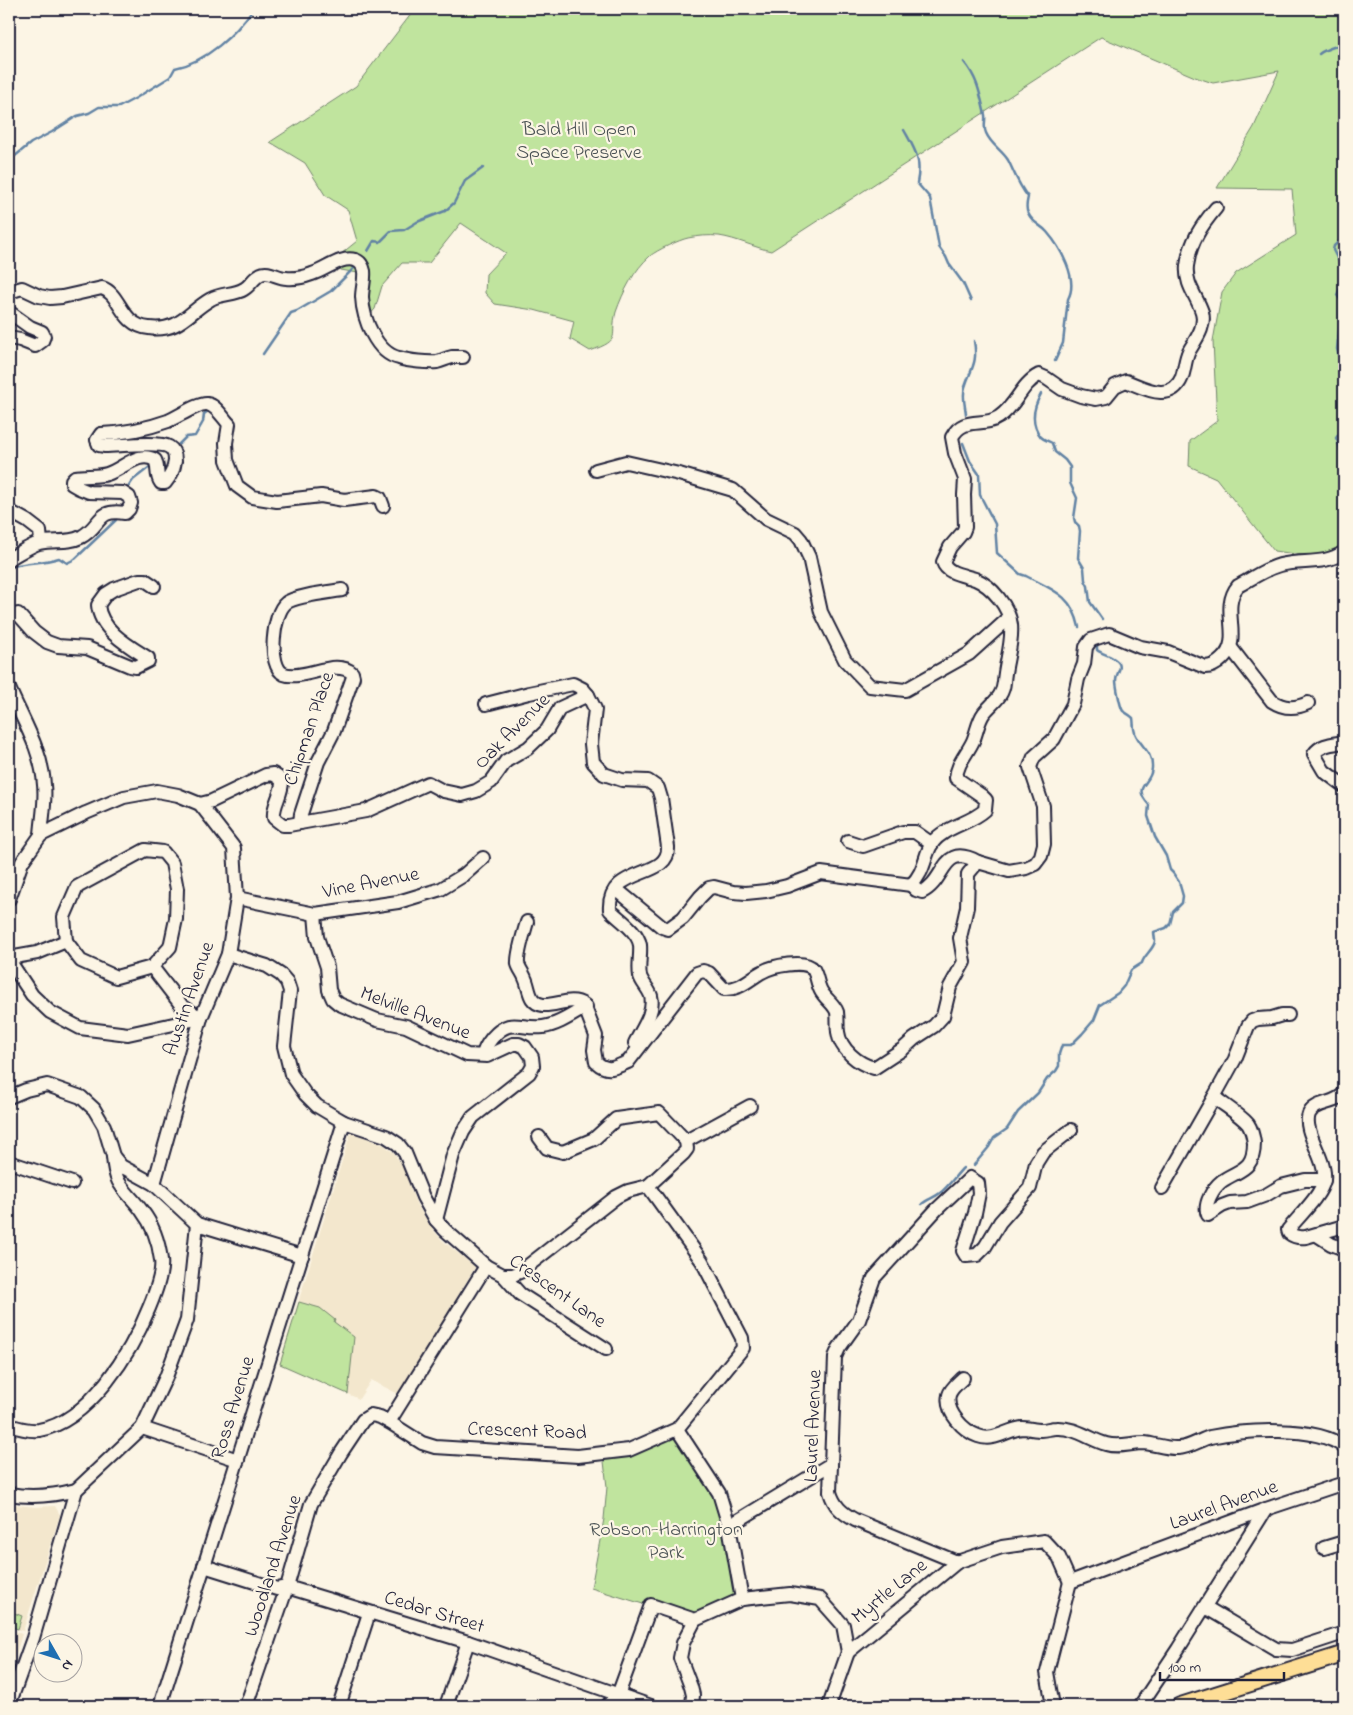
<svg xmlns="http://www.w3.org/2000/svg" width="1353" height="1715" font-family="'Indie Flower',sans-serif">
  <style>
    .built { fill: #f3e7cd }
    .green { fill: #c0e49e; stroke: #71836c }
    .lines { fill: none; stroke-linecap: round; stroke-linejoin: round }
    .stream { stroke: #6283a4; stroke-width: 2.5 }
    .minor-casing { stroke: #22223b; stroke-width: 16 }
    .major-casing { stroke: #22223b; stroke-width: 19 }
    .minor { stroke: #fcf5e5; stroke-width: 12 }
    .major { stroke: #fede96; stroke-width: 15 }
    .labels { text-anchor: middle; dominant-baseline: central; stroke-width: 4.5; stroke-linejoin: round; paint-order: stroke }
    .park-label { font-size: 20px; fill: #4a5254; stroke: #fcf5e5 }
    .street-label { font-size: 20px; fill: #22223b; stroke: #fcf5e5 }
  </style>
  <rect width="100%" height="100%" fill="#fcf5e5"/>
  <filter id="ink" filterUnits="userSpaceOnUse"><feTurbulence type="fractalNoise" baseFrequency=".02" numOctaves="2"/><feDisplacementMap in="SourceGraphic" scale="10" xChannelSelector="R" yChannelSelector="G"/><feConvolveMatrix kernelMatrix="1 2 1 2 8 2 1 2 1" color-interpolation-filters="sRGB"/></filter>
  <g filter="url(#ink)">
    <g class="built">
      <polygon points="351,1132 384,1145 394,1153 406,1172 411,1191 417,1205 434,1231 443,1241 475,1267 400,1395 371,1380 359,1399 279,1364"/>
      <polygon points="9,1504 35,1507 55,1506 60,1515 23,1631 9,1627"/>
      <polygon points="9,1629 22,1634 9,1677"/>
    </g>
    <g class="green">
      <path d="M415 9H1344V552L1333 559 1274 551 1216 478 1189 466 1190 441 1217 421 1213 341 1222 292 1236 273 1296 235 1292 189 1217 188 1254 127 1279 71 1213 83 1195 77 1101 37 771 251C753 247 738 239 719 236 710 235 697 236 688 238 679 240 657 250 650 256 634 270 623 292 616 312 609 337 624 339 590 351L570 339 574 321 534 310 495 304 485 293 486 274 506 253 461 223 429 263H402L382 286 375 309 367 318 358 273 341 270V254L357 241 348 210 325 195 305 163 270 142 356 86Z"/>
      <polygon points="299,1302 320,1308 335,1320 334,1322 354,1337 348,1394 280,1364"/>
      <polygon points="677,1429 719,1493 742,1599 695,1620 591,1588 604,1519 607,1487 603,1453"/>
      <polygon points="9,1611 22,1616 18,1629 9,1626"/>
    </g>
    <g class="lines">
      <g class="stream">
        <path d="M1319 54C1326 48 1336 47 1344 43"/>
        <path d="M964 62C978 79 980 94 985 115 986 121 983 127 986 133 991 145 1002 150 1008 160 1015 174 1018 184 1028 197 1027 202 1025 208 1028 213 1033 224 1040 224 1047 232 1060 247 1079 279 1068 299L1063 343 1055 361"/>
        <path d="M904 130C915 150 922 159 917 183L930 198 939 247 946 257 949 264 963 283 971 301"/>
        <path d="M9 161 31 143 52 132 77 116 89 113 99 107H119L136 98 170 77 175 68C206 62 236 34 253 9"/>
        <polyline points="1344,237 1334,246 1333,250 1340,264 1344,280 1337,295 1342,302 1343,308 1341,312 1337,349 1344,374"/>
        <polyline points="368,251 374,241 380,242 391,231 404,230 417,222 445,211 454,203 465,181 483,168"/>
        <polyline points="263,354 291,313 297,311 331,291 354,268"/>
        <path d="M1041 394C1033 408 1030 423 1041 437 1044 440 1048 441 1052 443L1055 452 1065 460 1070 467V483L1077 498 1074 518 1075 522 1079 526 1080 531 1078 558 1084 568 1085 580 1088 586 1090 602 1102 619"/>
        <path d="M966 414C965 405 962 396 965 387 971 368 978 364 974 341"/>
        <path d="M1344 427 1336 438C1340 445 1340 451 1344 457"/>
        <path d="M963 443 970 461 979 474 980 495 995 524 997 553 1020 574 1026 576C1053 590 1072 595 1079 627"/>
        <polyline points="179,444 186,437 195,436 203,422 204,414 208,411"/>
        <polyline points="129,486 133,480 151,466"/>
        <path d="M14 566C29 562 44 563 59 558L67 563 75 559 116 520"/>
        <path d="M974 1165 989 1147 994 1138 1007 1129 1018 1112 1038 1093 1047 1079 1056 1071 1059 1066V1054L1062 1045H1071L1082 1034 1094 1020 1100 1005 1118 993 1124 986 1131 970 1142 963C1144 955 1154 949 1155 941 1155 938 1154 935 1154 932L1166 928 1170 924 1173 912 1182 903 1183 896 1179 882 1173 873 1170 870 1166 856 1155 837 1148 816 1149 805C1131 785 1151 786 1152 768 1153 752 1140 746 1135 733 1133 728 1134 723 1133 718 1130 715 1126 713 1123 711 1120 707 1116 685 1116 680 1116 673 1123 668 1118 662 1112 655 1103 655 1097 650V645"/>
        <path d="M922 1204C927 1199 934 1198 940 1193 949 1186 955 1176 963 1168"/>
      </g>
      <g class="minor-casing">
        <g id="minor">
          <path d="M9 292 22 288 39 296 50 298 62 297 102 288C121 294 120 325 149 328 180 332 188 312 211 299 221 293 235 295 244 289 250 286 254 277 261 274 268 270 278 278 286 278 295 279 304 277 312 274 326 270 340 256 355 260 360 261 363 266 364 271 365 280 362 289 362 297 363 319 376 353 399 358 409 361 428 363 437 362 442 361 447 358 452 357 455 357 460 357 463 357"/>
          <polyline points="9,312 30,327 42,332 44,336 42,341 35,346 20,340 9,338"/>
          <polyline points="596,470 626,462 679,474 733,490 766,519 795,533 801,540 809,557 821,612 845,660 870,686 905,690 969,654 1009,618"/>
          <polyline points="9,511 27,521 40,531 41,542"/>
          <path d="M9 561 12 557C21 552 30 546 39 543 53 539 67 544 81 537 102 526 96 508 125 513L129 509 131 503 129 497 123 493 89 492 79 488 72 484V480L75 477C85 475 97 477 107 474 123 469 139 450 155 460 159 467 155 475 161 483H165C171 476 174 469 175 461 175 456 174 450 169 447 159 441 118 446 105 446L99 445 97 440 101 434C125 433 146 429 168 421 178 417 198 403 207 404 216 405 223 418 229 424L226 443 227 460 237 486 252 497 277 501 321 496 344 500 376 496 380 498 383 506"/>
          <path d="M9 616 18 614 34 632 47 642 58 646 87 648 130 666 136 667 148 661V658C129 646 100 630 98 605L106 594 114 589 139 580H145L154 586"/>
          <path d="M1231 648 1272 701C1284 709 1295 709 1308 703"/>
          <path d="M9 688C22 719 42 750 44 785 46 801 42 819 41 835"/>
          <path d="M486 704 529 693 573 684 583 689 588 695 595 709 591 744 593 762 604 774 622 780 648 781 658 788 661 798 668 847C670 880 607 865 610 910 619 919 638 931 640 945 641 955 638 966 640 976 642 983 649 989 651 996 655 1012 642 1029 635 1043"/>
          <path d="M1344 742C1333 744 1321 744 1314 754L1324 771 1344 786"/>
          <path d="M300 823 301 814 318 762 334 731 353 677 352 673C336 658 303 681 284 674 267 666 273 613 286 603 294 596 330 592 342 590"/>
          <polyline points="848,841 863,846 903,832 915,832 932,844"/>
          <path d="M911 885 916 890 922 892C947 880 941 842 978 862"/>
          <path d="M616 889 662 927 668 929 683 918 700 897 709 888 714 887 733 892 746 893 766 891 787 886 821 873 911 885C925 872 924 856 932 843 945 826 970 824 985 810L986 800 982 796 956 778C957 763 967 754 973 741 977 732 978 721 984 713 993 702 1003 697 1004 682 1005 663 1013 644 1011 625 1009 607 992 586 975 579 964 575 947 574 943 562L950 547 963 532 965 527 964 495 965 479 955 453 952 437C964 415 983 428 999 417 1016 406 1021 384 1039 375L1046 378 1062 389 1081 396 1096 399 1106 397 1115 386 1126 381C1144 388 1171 404 1182 377 1185 368 1185 359 1189 351 1196 339 1206 327 1202 312 1197 296 1185 285 1187 266 1190 242 1201 226 1216 208"/>
          <polyline points="237,898 315,914 398,902 441,889 464,875 483,858"/>
          <path d="M9 899 22 862 41 835 86 813 124 797 157 791 178 795 200 804 212 801 266 775 273 774 282 780C283 794 272 805 274 818L283 825H289L366 811 428 783 443 791 462 795 476 791 491 782 506 761 528 748 547 730 560 708 588 695"/>
          <polyline points="315,914 317,937 327,967 329,990 333,999 339,1004 377,1020 406,1026 467,1055 487,1056 513,1044 519,1044 525,1047 532,1057 533,1066 529,1073 473,1117 463,1132 453,1155 436,1220"/>
          <path d="M527 922C524 933 517 953 518 964 519 968 523 973 525 978 530 988 528 1003 543 1005 557 1006 571 996 584 1005L596 1036 594 1050 596 1062C608 1073 615 1067 628 1062L697 973 703 971 709 973 724 989C740 990 749 979 762 972 772 966 805 959 813 969 818 977 817 987 823 994 828 1001 834 1004 837 1012 838 1019 837 1025 838 1032 840 1049 858 1064 874 1068L903 1049 914 1039 934 1026 943 1016 950 987 964 962 960 938 967 907 968 874 978 862 1009 871 1026 868 1035 864 1041 856 1044 844 1043 806 1030 767 1034 757 1054 739 1073 704 1078 679 1084 664 1086 647 1091 640 1109 634 1140 647 1168 652 1205 667C1212 667 1217 664 1222 659 1244 639 1219 609 1238 586 1251 579 1265 569 1280 565 1302 559 1324 566 1344 552"/>
          <polyline points="66,941 81,961 116,977 152,967"/>
          <polyline points="228,954 267,966 281,975 287,982 290,991 284,1046 291,1074 305,1094 317,1106 332,1115 344,1122 386,1136 398,1144 405,1153 423,1197 436,1220 445,1230 486,1266 503,1275 520,1294 606,1349"/>
          <polyline points="9,958 37,953 66,941 64,917 77,887 145,850 163,852 172,863 177,889 176,919 170,947 152,967 182,1006 201,1018"/>
          <polyline points="9,960 32,995 50,1012 80,1028 128,1034 201,1018"/>
          <path d="M483 1055C484 1049 488 1043 492 1038 511 1016 520 1030 543 1027 558 1025 572 1015 586 1007"/>
          <path d="M1344 1093C1335 1105 1315 1101 1309 1114 1302 1131 1327 1159 1324 1180 1321 1196 1298 1217 1288 1230L1289 1233C1294 1237 1299 1238 1306 1237L1344 1226"/>
          <polyline points="9,1097 26,1090 47,1085 81,1097 94,1109 104,1126 113,1156 121,1166 154,1184 197,1224 302,1256"/>
          <polyline points="1214,1097 1235,1059 1248,1026 1252,1021 1258,1019 1272,1018 1282,1015 1288,1015"/>
          <polyline points="539,1137 547,1148 563,1152 594,1139 616,1119 659,1113 686,1141 687,1149 684,1153 648,1186"/>
          <polyline points="686,1141 750,1106"/>
          <polyline points="9,1162 72,1183"/>
          <polyline points="154,1184 201,1018 228,954 237,898 234,848 200,804"/>
          <path d="M1162 1188 1214 1097C1225 1106 1239 1114 1248 1124 1252 1130 1253 1136 1254 1143 1254 1171 1239 1169 1222 1181 1213 1188 1203 1205 1208 1215L1222 1206 1230 1203 1247 1202 1266 1195 1281 1186 1305 1180H1324"/>
          <polyline points="1317,1235 1331,1244 1344,1249"/>
          <path d="M963 1378C958 1383 951 1388 949 1395 945 1412 964 1431 978 1436 994 1442 1006 1430 1022 1428 1028 1428 1035 1430 1041 1430 1046 1430 1051 1428 1056 1428 1075 1427 1089 1439 1106 1444 1119 1448 1131 1443 1144 1443 1155 1444 1167 1449 1178 1448 1189 1448 1200 1440 1210 1437 1244 1430 1316 1425 1344 1447"/>
          <polyline points="389,1422 422,1443 435,1447 578,1456 629,1450 677,1429 743,1348 742,1338 702,1261 648,1186 628,1191 616,1197 520,1272 513,1275 503,1275"/>
          <path d="M9 1425C18 1428 29 1431 39 1430 89 1422 132 1351 149 1308 154 1296 163 1272 161 1260 159 1244 153 1225 142 1211 125 1188 115 1188 113 1156"/>
          <polyline points="142,1428 238,1460"/>
          <polyline points="677,1429 719,1493 729,1526 742,1599"/>
          <path d="M9 1494C32 1498 53 1496 76 1490"/>
          <polyline points="729,1526 831,1464"/>
          <polyline points="1324,1548 1344,1542"/>
          <polyline points="204,1566 277,1589 287,1587 468,1642 651,1706"/>
          <path d="M1070 1582 1059 1557 1044 1541 1002 1547 957 1562 855 1520C842 1513 834 1506 830 1492L835 1357 839 1348 859 1320 874 1278 936 1210 970 1178 978 1183 979 1193 975 1213 963 1251 966 1256 977 1255 985 1247 1000 1222 1030 1188 1036 1163 1043 1152 1071 1130"/>
          <polyline points="1070,1582 1266,1509 1344,1483"/>
          <polyline points="1205,1607 1276,1649 1292,1650 1344,1633"/>
          <polyline points="848,1652 957,1562"/>
          <polyline points="9,1705 33,1638 76,1490 142,1428 166,1377 187,1320 197,1224"/>
          <polyline points="160,1706 344,1122"/>
          <polyline points="246,1706 287,1587 311,1504 341,1453 363,1420 371,1415 380,1417 389,1422 486,1266"/>
          <polyline points="339,1706 369,1613"/>
          <polyline points="446,1706 468,1642"/>
          <polyline points="607,1706 618,1695 651,1605 695,1620"/>
          <polyline points="692,1706 693,1695 691,1687 680,1658 683,1643 695,1620 742,1599 790,1594 820,1599 843,1625 848,1652 829,1706"/>
          <polyline points="1053,1706 1047,1672 1070,1582"/>
          <polyline points="1140,1706 1178,1649 1266,1509"/>
        </g>
      </g>
      <g class="major-casing">
        <polyline id="major" points="1179,1706 1344,1654"/>
      </g>
      <use href="#minor" class="minor"/>
      <use href="#major" class="major"/>
    </g>
  </g>
  <g class="labels">
    <g class="park-label">
      <text x="579" y="130">Bald Hill Open<tspan x="579" dy="23">Space Preserve</tspan></text>
      <text x="666" y="1530">Robson-Harrington<tspan x="666" dy="23">Park</tspan></text>
    </g>
    <g class="street-label">
      <text transform="translate(310 729) rotate(-71)">Chipman Place</text>
      <text transform="translate(513 732) rotate(-45)">Oak Avenue</text>
      <text transform="translate(371 884) rotate(-11)">Vine Avenue</text>
      <text transform="translate(190 999) rotate(-71)">Austin Avenue</text>
      <text transform="translate(415 1014) rotate(21)">Melville Avenue</text>
      <text transform="translate(557 1292) rotate(35)">Crescent Lane</text>
      <text transform="translate(234 1408) rotate(-73)">Ross Avenue</text>
      <text transform="translate(814 1426) rotate(-88)">Laurel Avenue</text>
      <text transform="translate(527 1432) rotate(2)">Crescent Road</text>
      <text transform="translate(1224 1506) rotate(-20)">Laurel Avenue</text>
      <text transform="translate(274 1566) rotate(-72)">Woodland Avenue</text>
      <text transform="translate(890 1592) rotate(-39)">Myrtle Lane</text>
      <text transform="translate(434 1613) rotate(17)">Cedar Street</text>
    </g>
  </g>
  <rect width="1353" height="1715" fill="none" stroke="#fcf5e5" stroke-width="30"/>
  <rect x="15" y="15" width="1323" height="1685" fill="none" stroke="#22223b" stroke-width="2" filter="url(#ink)"/>
  <g transform="translate(58 1658) rotate(129)"><circle r="24" fill="#fcf5e5" stroke="#a5a1a1"/>
  <path d="M0-4L9 19L0 12L-9 19Z" fill="#1f6fb2"/>
  <text y="-8" font-size="14" font-weight="bold" text-anchor="middle" fill="#22223b">N</text>
  </g>
  <path d="M1160 1672v8h124v-8" fill="none" stroke="#22223b" stroke-width="2.5"/>
  <text x="1168" y="1672" font-size="15" fill="#22223b" stroke="#fcf5e5" stroke-width="4" paint-order="stroke">100 m</text>
</svg>
